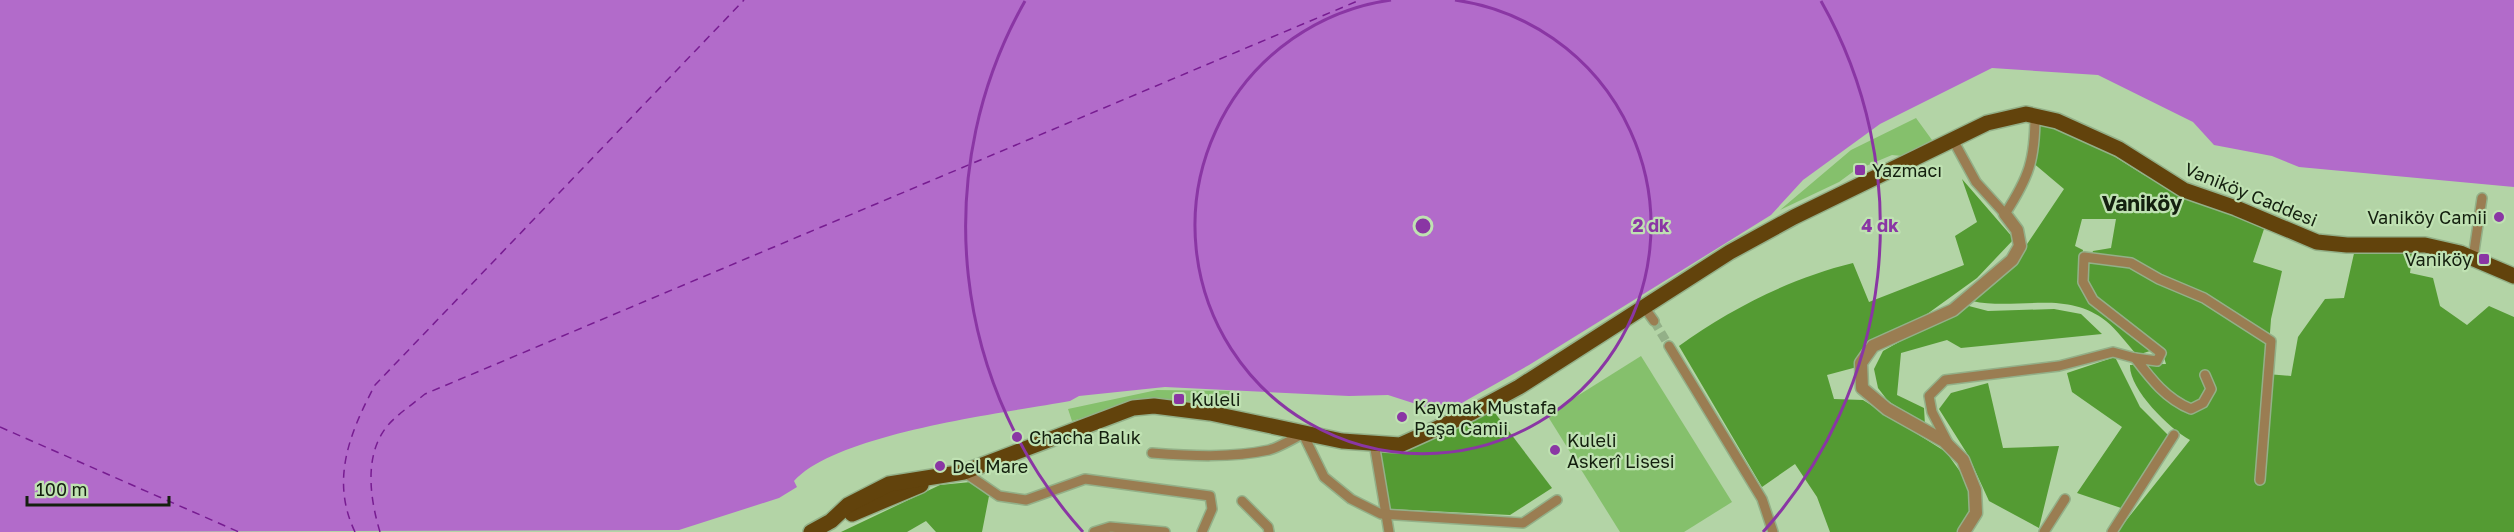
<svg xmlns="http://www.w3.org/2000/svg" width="2514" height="532" font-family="'Golos Text',sans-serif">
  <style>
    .green { fill: #85c06c }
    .forest { fill: #549b33 }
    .water { fill: #b26bca }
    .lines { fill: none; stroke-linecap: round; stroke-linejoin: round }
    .ferry { stroke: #771c91; stroke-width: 1.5; stroke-dasharray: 8 6; stroke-linecap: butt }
    .minor-tunnel { stroke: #93b088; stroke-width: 9; stroke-dasharray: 9 4.5; stroke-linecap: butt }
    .minor-casing { stroke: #93b088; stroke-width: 12 }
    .tertiary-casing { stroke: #93b088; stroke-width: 15 }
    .primary-casing { stroke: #93b088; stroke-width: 18 }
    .minor { stroke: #9a7d52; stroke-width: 9 }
    .tertiary { stroke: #9a7d52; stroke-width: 12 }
    .primary { stroke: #62430c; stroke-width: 15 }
    .ring { fill: none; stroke: #8a36a4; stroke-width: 3 }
    .poi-dot { fill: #8a36a4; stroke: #bfe1b2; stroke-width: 2 }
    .labels { text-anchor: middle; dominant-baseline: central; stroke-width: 4.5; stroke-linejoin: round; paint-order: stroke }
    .poi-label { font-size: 18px; fill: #14200f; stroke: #bfe1b2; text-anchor: start }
    .street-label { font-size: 18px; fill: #14200f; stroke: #bfe1b2 }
    .quarter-label { font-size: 21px; font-weight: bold; fill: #14200f; stroke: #bfe1b2 }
    .centre { fill: #8a36a4; stroke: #bfe1b2; stroke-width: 3 }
    .ring-label { font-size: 18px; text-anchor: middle; font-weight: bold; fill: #8a36a4; stroke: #bfe1b2; stroke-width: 4.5; stroke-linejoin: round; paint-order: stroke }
  </style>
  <rect width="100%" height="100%" fill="#b3d4a6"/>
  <g class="green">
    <polygon points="1916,118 1932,140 1902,156 1892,155 1854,171 1839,182 1780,210 1851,150"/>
    <polygon points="1641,356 1732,502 1684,532 1620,532 1547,415"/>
    <polygon points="1157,390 1231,391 1228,412 1153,399 1072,421 1068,409"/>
  </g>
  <g class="forest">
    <path d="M2036 118 2074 131 2144 175 2264 229 2253 262 2282 271 2271 319 2267 374 2291 376 2298 337 2325 299 2344 298 2355 249 2413 251 2410 273 2433 278 2440 306 2467 325 2489 306 2514 317V532H2117L2190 440C2169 428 2129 389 2130 365L2166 364 2163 354C2142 337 2082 298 2085 269 2086 263 2091 256 2093 251L2111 248 2116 219H2082L2075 246 2083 250C2082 258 2077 270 2079 278 2086 311 2129 328 2150 351L2137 355C2127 344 2117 330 2106 321 2066 289 2017 311 1972 301L2017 259 2064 189 2032 162Z"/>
    <path d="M1962 179 2014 239 1977 278 1923 317 1871 347 1857 367 1827 375 1834 399 1863 400 1946 452 1977 495 1960 532H1830L1817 497 1795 464 1762 487 1679 346C1730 309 1791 278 1853 263L1869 302 1964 265 1955 236 1977 222Z"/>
    <polygon points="1965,305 1988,311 2054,309 2081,314 2102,334 1961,348 1947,340 1901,353 1897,395 1924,408 1925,425 1888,401 1878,388 1874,369 1883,351"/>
    <polygon points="2115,357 2140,407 2174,441 2154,476 2124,509 2077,493 2122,427 2072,392 2067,373"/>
    <polygon points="1988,383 2003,448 2059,446 2039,528 1989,501 1968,455 1939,409 1951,393"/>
    <polygon points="1492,409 1552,488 1510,515 1389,509 1378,449"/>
    <polygon points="971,482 989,496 982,532 936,532 926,521 907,532 841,532 940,485"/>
  </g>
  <path class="water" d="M0 0H2514V187L2299 167 2272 156 2214 145 2193 122 2098 75 1992 68 1880 124 1803 180 1771 215 1529 365 1444 413 1388 395 1349 396 1165 387 1079 396 1070 401C1004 413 837 433 794 481L797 487 779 498 679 530 0 532Z"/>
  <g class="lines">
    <g class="ferry">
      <polyline points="0,427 239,532"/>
      <path d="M355 532C330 480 350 432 375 385L744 0"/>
      <path d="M380 532C370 499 363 453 389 424 399 413 413 404 425 394L1360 0"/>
    </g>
    <polyline class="minor-tunnel" points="1654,321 1669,346"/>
    <g class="minor-casing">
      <g id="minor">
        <path d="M1953 140 1976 182 2005 214C2029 177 2035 160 2035 115"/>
        <polyline points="2473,258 2482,198"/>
        <polyline points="1644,307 1654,321"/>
        <polyline points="1669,346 1762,499 1773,532"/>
        <path d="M2205 375 2211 389 2203 403 2191 409C2166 399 2151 379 2135 358L2157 361 2161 353 2093 300 2083 282 2084 257 2131 263 2159 279 2204 298 2271 341 2260 480"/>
        <polyline points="1374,443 1389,532"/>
        <polyline points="1948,443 1932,412 1929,396 1945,380 2059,366 2113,352 2135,358"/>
        <path d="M1152 453C1191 456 1231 458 1269 450 1280 447 1292 439 1303 434L1324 477 1351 499 1381 514 1523 523 1557 500"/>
        <polyline points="964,472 999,496 1026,500 1085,479 1210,496 1212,509 1202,532"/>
        <polyline points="1242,501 1268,527 1269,532"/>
        <polyline points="1094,532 1110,527 1165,532"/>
        <polyline points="2044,532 2065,499"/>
        <polyline points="2112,532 2174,435"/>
      </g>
    </g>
    <g class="tertiary-casing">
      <polyline id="tertiary" points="1964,532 1976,513 1975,490 1963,460 1944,441 1887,409 1862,388 1861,363 1873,346 1953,310 2012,260 2020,246 2017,230 2005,214"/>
    </g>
    <g class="primary-casing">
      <g id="primary">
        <polyline points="852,514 921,485"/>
        <polyline points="811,532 831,521 848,505 889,484 964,472 1133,408 1154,406 1210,413 1342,441 1400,445 1471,413 1519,387 1730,252 1794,217 1987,123 2026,114 2057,121 2119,149 2184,190 2236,208 2317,242 2347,245 2425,245 2460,253 2514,276"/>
      </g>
    </g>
    <use href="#minor" class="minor"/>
    <use href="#tertiary" class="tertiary"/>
    <use href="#primary" class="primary"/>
  </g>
  <g class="ring">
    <path d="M1455 0A228 228 0 1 1 1391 0"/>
    <path d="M1083 532A457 457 0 0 1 1025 1M1821 1A457 457 0 0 1 1763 532"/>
  </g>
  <g class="poi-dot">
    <rect x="1854" y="164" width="12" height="12" rx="3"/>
    <circle cx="2499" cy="217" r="6"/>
    <rect x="2478" y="253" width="12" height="12" rx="3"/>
    <rect x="1173" y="393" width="12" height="12" rx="3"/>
    <circle cx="1402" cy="417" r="6"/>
    <circle cx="1017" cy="437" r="6"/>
    <circle cx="1555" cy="450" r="6"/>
    <circle cx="940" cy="466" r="6"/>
  </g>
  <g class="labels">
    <g class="poi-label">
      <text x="1872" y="170">Yazmacı</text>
      <text x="2487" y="217" text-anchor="end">Vaniköy Camii</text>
      <text x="2472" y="259" text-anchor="end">Vaniköy</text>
      <text x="1191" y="399">Kuleli</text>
      <text x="1414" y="407">Kaymak Mustafa<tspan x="1414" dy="21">Paşa Camii</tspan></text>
      <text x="1029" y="437">Chacha Balık</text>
      <text x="1567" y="440">Kuleli<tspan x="1567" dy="21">Askerî Lisesi</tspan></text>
      <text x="952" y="466">Del Mare</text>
    </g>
    <g class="street-label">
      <text transform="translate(2251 194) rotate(22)">Vaniköy Caddesi</text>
    </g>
    <g class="quarter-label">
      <text x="2142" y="203">Vaniköy</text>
    </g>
  </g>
  <circle cx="1423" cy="226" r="9" class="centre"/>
  <g class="ring-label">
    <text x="1651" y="232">2 dk</text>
    <text x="1880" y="232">4 dk</text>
  </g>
  <path d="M27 496v9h142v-9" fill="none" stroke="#14200f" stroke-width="3"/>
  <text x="36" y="496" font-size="18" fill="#14200f" stroke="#bfe1b2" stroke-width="4.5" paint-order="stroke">100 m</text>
</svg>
